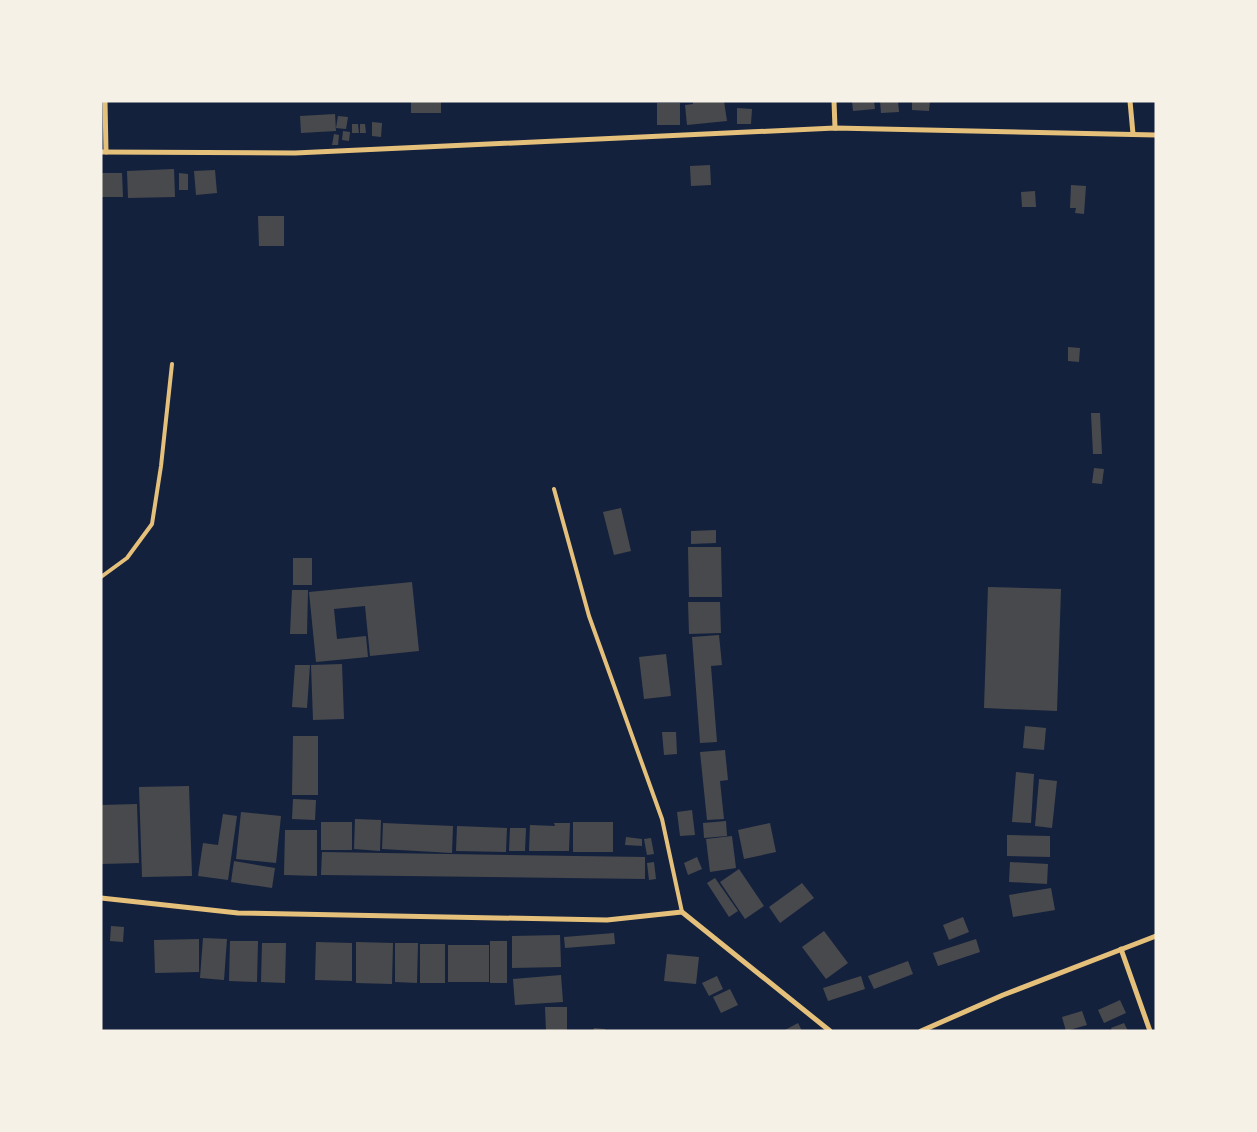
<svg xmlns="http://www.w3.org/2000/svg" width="1257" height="1132" font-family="Ubuntu,sans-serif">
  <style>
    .building { fill: #48494c }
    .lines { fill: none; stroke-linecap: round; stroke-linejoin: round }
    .service { stroke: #e5c07b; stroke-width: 4 }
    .minor { stroke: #e5c07b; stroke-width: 5 }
  </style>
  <rect width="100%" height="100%" fill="#14213d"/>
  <g class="building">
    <rect x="411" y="101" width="30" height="12"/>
    <polygon points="693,101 724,101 727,121 687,125 685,105 693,104"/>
    <polygon points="852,101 874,101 875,109 853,111"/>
    <polygon points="880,101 898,101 899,112 881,113"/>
    <polygon points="912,101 930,101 929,111 912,110"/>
    <rect x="657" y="103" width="23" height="22"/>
    <polygon points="737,108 752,109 751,124 737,124"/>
    <polygon points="335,114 336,131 301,133 300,116"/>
    <polygon points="338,116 348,117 346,129 336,128"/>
    <polygon points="372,122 382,123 381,137 372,136"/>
    <polygon points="352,124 358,124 359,133 352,133"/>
    <polygon points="360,124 365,124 366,133 360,133"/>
    <polygon points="343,131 350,132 349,141 342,140"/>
    <polygon points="334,134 339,135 338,145 332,145"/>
    <polygon points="710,165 711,185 691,186 690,166"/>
    <polygon points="174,169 175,197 128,198 127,171"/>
    <polygon points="215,170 217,193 196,195 194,171"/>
    <polygon points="101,173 122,173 123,197 101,197"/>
    <polygon points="179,173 188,174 188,190 179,190"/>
    <polygon points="1071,185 1086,186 1084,214 1075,213 1076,208 1070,208"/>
    <polygon points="1035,191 1036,207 1022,207 1021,192"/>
    <polygon points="258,216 284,216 284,246 259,246"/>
    <polygon points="1068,347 1080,348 1079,362 1068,361"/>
    <polygon points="1091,413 1100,413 1102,454 1093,454"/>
    <polygon points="1094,468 1104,469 1102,484 1092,483"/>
    <polygon points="621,508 631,551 614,555 603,512"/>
    <polygon points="716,530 716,543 691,544 691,531"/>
    <polygon points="688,547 721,547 722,597 689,597"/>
    <rect x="293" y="558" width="19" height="27"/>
    <polygon points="412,582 419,651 370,656 365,606 334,609 337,639 366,636 368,657 316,662 309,592"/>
    <polygon points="988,587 1061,589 1057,711 984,708"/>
    <polygon points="292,590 308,590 307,634 290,634"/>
    <polygon points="688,602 720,602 721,633 689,634"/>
    <polygon points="719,635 722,665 711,666 717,742 700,743 692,637"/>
    <polygon points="666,654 671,696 644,699 639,657"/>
    <polygon points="342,664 344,719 313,720 311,665"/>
    <polygon points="295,665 310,665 307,708 292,707"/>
    <polygon points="1025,726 1046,728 1044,750 1023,748"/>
    <polygon points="662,732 676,732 677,754 664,755"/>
    <polygon points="293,736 318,736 318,795 292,795"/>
    <polygon points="725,750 728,780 720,781 724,819 707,820 700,752"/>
    <polygon points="1016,772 1034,774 1031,823 1012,822"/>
    <polygon points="1039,779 1057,781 1052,828 1035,826"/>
    <polygon points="189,786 192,876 142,877 139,787"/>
    <polygon points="293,799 316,800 315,820 292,819"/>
    <polygon points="137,804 139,863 101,864 101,805"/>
    <polygon points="692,810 695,835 680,836 677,812"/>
    <polygon points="241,812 281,816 276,863 236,859"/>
    <polygon points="223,814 237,816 228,880 198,876 203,843 218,845"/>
    <polygon points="355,819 381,820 380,851 354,849"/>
    <polygon points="726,821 727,836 704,838 703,823"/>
    <rect x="321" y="822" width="31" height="28"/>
    <rect x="573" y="822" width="40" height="30"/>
    <polygon points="383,823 453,826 452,853 382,849"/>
    <polygon points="554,823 570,823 569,851 529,851 530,825 555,826"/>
    <polygon points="770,823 776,852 744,859 738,830"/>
    <polygon points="457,826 507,828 506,852 456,851"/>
    <polygon points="510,828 526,828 525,851 509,851"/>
    <polygon points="285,830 317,830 317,876 284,875"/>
    <polygon points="1007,835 1050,836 1050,857 1007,856"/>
    <polygon points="732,836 736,868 710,872 706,839"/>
    <polygon points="626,837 642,839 642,846 625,845"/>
    <polygon points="651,838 654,854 647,855 644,839"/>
    <polygon points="322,852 645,857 645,879 321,875"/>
    <polygon points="697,857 702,869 688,875 684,863"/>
    <polygon points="234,861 275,868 272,888 231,882"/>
    <polygon points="654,862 656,879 649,880 647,863"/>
    <polygon points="1010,862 1048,864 1047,884 1009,882"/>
    <polygon points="739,869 764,906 745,919 720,882"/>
    <polygon points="715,878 738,911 729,917 707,883"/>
    <polygon points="802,883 814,898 780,923 769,907"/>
    <polygon points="1051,888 1055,910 1013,917 1009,895"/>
    <polygon points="963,917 969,932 949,940 943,925"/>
    <polygon points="111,926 124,927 123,942 110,941"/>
    <polygon points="824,931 848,963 826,979 802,947"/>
    <polygon points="614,933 615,944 565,948 564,937"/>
    <polygon points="560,935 561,967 512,968 512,936"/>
    <polygon points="203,938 227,939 224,980 200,978"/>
    <polygon points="199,939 199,972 155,973 154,940"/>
    <polygon points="976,939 980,952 938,966 933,953"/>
    <polygon points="230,941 258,941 257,982 229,981"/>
    <rect x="490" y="941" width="17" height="42"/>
    <polygon points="316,942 352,943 352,981 315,980"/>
    <polygon points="356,942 393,943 392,984 356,983"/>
    <polygon points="262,943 286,943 285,983 261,982"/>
    <polygon points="395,943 418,943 417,983 395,982"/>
    <rect x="420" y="944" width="25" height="39"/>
    <rect x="448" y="945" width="41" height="37"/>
    <polygon points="667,954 699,957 696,984 664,981"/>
    <polygon points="908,961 913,974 874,989 868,976"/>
    <polygon points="561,975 563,1002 515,1005 513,979"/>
    <polygon points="717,976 723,989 709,996 702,983"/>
    <polygon points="861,976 865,989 828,1001 823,988"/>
    <polygon points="730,989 738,1005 721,1013 713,997"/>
    <polygon points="1120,1000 1126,1013 1104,1023 1098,1010"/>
    <polygon points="545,1007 567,1007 567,1031 546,1031"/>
    <polygon points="1082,1011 1087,1025 1066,1031 1062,1017"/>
    <polygon points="798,1023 802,1031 783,1031"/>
    <polygon points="1124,1023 1128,1031 1112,1031 1111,1028"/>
    <polygon points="594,1028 605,1029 605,1031 593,1031"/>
  </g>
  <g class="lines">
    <g class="service">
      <polyline points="554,489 589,616 662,819 682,912"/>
      <polyline points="101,577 127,558 152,524 161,466 172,364"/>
    </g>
    <g class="minor">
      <polyline points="105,101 106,152"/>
      <polyline points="834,101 835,128"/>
      <polyline points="1130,101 1133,134"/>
      <polyline points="101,152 295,153 835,128 1156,135"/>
      <polyline points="101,898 238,913 607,920 682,912 830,1031"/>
      <polyline points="1121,949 1150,1031"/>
      <polyline points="921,1031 1003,995 1156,936"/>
    </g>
  </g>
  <rect width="1257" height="1132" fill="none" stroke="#f6f1e7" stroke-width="205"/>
</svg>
